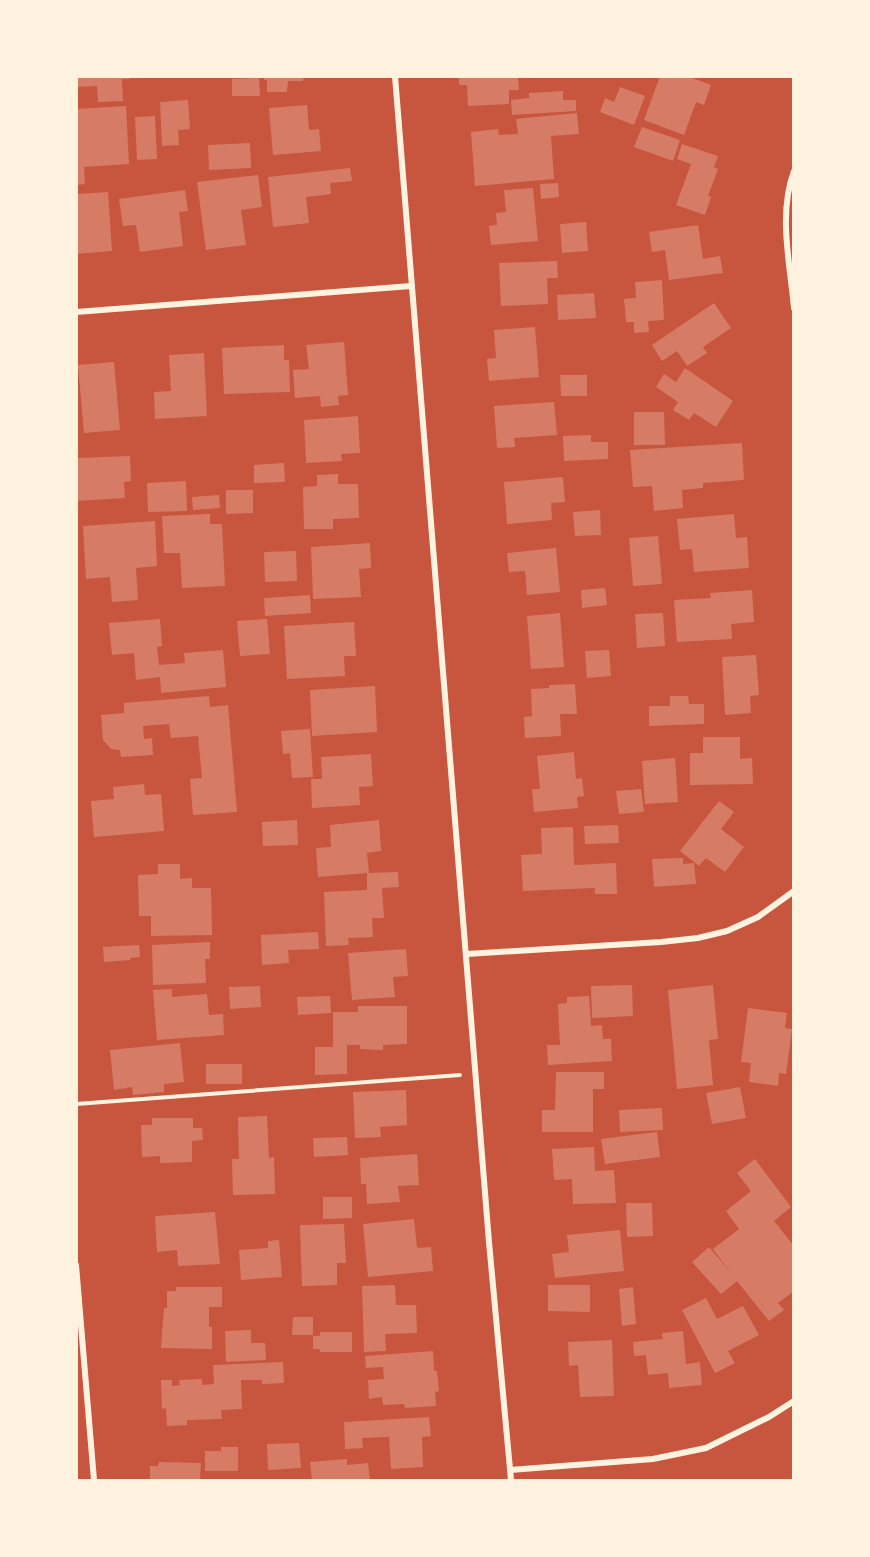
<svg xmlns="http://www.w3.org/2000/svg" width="870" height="1557" font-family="Roboto,sans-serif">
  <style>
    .building { fill: #d67c66 }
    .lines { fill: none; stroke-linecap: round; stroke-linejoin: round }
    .path { stroke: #fff3e0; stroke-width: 4 }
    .minor { stroke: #fff3e0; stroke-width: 6 }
  </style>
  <rect width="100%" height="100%" fill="#c8553d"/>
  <g class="building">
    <polygon points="76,76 130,76 130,79 122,79 123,101 98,102 97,86 76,87"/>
    <polygon points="264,76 304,76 303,81 288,81 287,92 267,92 267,80 264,80"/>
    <polygon points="459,76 518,76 519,90 509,90 509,104 468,106 467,85 459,85"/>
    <polygon points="660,76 687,76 711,85 704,105 696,102 684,135 644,120"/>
    <polygon points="259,78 260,96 232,96 232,79"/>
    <polygon points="620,87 645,96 634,125 600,112 605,98 614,102"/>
    <polygon points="563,91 563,100 576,100 576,111 512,115 511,100 529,98 529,93"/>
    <polygon points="188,100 190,129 178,130 179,145 162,146 160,102"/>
    <polygon points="307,105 309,130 319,129 321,151 273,155 269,108"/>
    <polygon points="126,106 129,164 84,167 85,184 76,185 77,109"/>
    <polygon points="577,113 579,134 551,136 554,179 475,186 471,132 498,129 499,135 518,134 516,119"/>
    <polygon points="155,116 157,159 137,160 135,117"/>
    <polygon points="642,127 680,140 673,161 634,147"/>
    <polygon points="250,143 251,168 209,170 208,145"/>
    <polygon points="682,144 718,156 714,167 718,169 708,196 711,197 705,215 676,205 691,164 677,159"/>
    <polygon points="350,168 352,181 330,183 331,194 306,197 309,223 273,227 268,177"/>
    <polygon points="258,175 262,207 241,210 246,245 206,250 197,182"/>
    <polygon points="558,183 559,197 541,199 540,184"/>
    <polygon points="533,188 538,241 491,245 489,226 497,225 496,213 506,212 504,190"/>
    <polygon points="185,190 188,211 179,212 183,246 140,252 136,225 123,226 119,199"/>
    <polygon points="108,192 112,251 76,254 76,194"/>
    <polygon points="586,222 588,251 562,253 560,224"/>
    <polygon points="698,225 703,259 720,256 723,273 669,280 665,250 652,252 649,232"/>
    <polygon points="557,261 558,278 547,278 548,304 501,306 499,263"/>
    <polygon points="662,280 664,320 648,321 649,332 634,333 634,322 626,322 624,299 636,298 635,282"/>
    <polygon points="594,293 596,318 558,320 557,295"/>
    <polygon points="714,303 731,328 703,347 707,353 687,366 677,351 662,361 652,345"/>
    <polygon points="535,327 539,377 489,381 487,359 496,358 494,330"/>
    <polygon points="344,342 348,395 338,396 339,405 321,407 320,396 295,398 293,370 309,369 306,345"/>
    <polygon points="284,345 284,360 289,360 290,392 224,394 222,348"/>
    <polygon points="204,353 207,416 155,419 154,392 171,391 169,355"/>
    <polygon points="114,362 120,430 84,433 78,365"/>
    <polygon points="685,368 733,401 716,427 694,413 689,420 673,410 678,402 656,387 664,374 676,382"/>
    <polygon points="560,375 587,375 587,396 561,396"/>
    <polygon points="554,402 557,435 514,438 515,447 497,448 494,406"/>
    <polygon points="634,412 664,412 665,445 634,445"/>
    <polygon points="358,416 360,453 341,454 342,461 306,463 304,420"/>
    <polygon points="591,435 591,442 608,442 608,459 564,461 563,436"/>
    <polygon points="742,443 744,480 703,483 703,488 682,490 683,508 654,511 652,486 633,487 630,450"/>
    <polygon points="130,456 131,481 124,482 125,498 76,501 76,458"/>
    <polygon points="284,463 285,482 254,483 254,465"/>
    <polygon points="338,474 338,484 358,484 359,518 333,519 333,529 304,529 303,487 317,486 317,475"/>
    <polygon points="563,477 565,502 551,503 552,520 507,524 504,482"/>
    <polygon points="186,481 187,511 148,512 147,483"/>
    <polygon points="226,490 253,490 253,513 226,514"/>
    <polygon points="219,495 220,508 193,510 192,497"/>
    <polygon points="600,510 601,535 575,536 573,512"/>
    <polygon points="210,514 210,524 222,524 225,586 182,588 180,553 164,553 162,516"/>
    <polygon points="734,514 736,538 747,537 749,568 694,572 692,549 680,550 677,519"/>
    <polygon points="155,521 157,566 136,568 138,600 112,602 110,577 86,579 83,526"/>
    <polygon points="658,536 662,584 633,586 629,538"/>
    <polygon points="370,543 371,568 359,569 361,597 313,599 311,547"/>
    <polygon points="556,548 560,592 527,595 525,571 509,572 507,553"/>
    <polygon points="296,551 297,581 265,582 264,552"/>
    <polygon points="605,588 607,605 582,608 581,590"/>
    <polygon points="752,590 754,622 731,624 732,639 677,642 674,600 711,598 710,593"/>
    <polygon points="310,595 311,613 265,616 264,598"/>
    <polygon points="560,613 564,667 531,669 527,616"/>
    <polygon points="663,613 665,646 637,648 635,614"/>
    <polygon points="160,619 162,646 157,647 159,665 185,663 184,653 223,650 226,687 161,693 160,677 136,680 134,653 112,655 109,623"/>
    <polygon points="267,619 270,654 240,656 237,621"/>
    <polygon points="354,622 356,656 344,656 345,676 287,679 284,626"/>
    <polygon points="609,650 611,676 587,678 585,651"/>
    <polygon points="756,655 759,695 750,696 751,713 725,715 722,657"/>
    <polygon points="575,684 577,714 560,714 561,736 525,738 524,717 532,716 531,689 549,688 549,685"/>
    <polygon points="375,686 377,732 312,736 310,690"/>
    <polygon points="209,696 210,707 228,705 237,812 193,815 190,779 202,778 198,736 171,738 169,724 143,726 144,739 152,738 153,755 121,757 120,750 111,749 103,740 101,715 124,713 124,703"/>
    <polygon points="670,696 688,696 689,704 704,704 704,724 649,726 649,706 670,706"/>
    <polygon points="310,729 313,777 292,778 290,753 283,754 281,731"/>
    <polygon points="703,737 740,737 740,759 752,758 753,784 690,785 690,753 703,753"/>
    <polygon points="574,752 576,779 582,778 584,796 577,797 578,808 534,812 532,789 540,789 537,756"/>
    <polygon points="371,754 373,786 359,787 360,805 312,808 311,779 322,779 321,757"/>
    <polygon points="675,758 678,802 645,804 642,761"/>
    <polygon points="144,784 145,795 161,794 164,831 94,837 91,801 114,799 113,787"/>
    <polygon points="641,789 644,812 619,814 616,791"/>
    <polygon points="719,801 734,812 721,829 744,847 725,872 706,858 699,866 680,851"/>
    <polygon points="297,820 298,845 263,846 262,822"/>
    <polygon points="379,820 381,851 367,853 369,873 367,873 398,872 399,887 382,888 384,918 372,918 373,937 348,938 349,945 326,946 324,892 367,890 367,873 318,877 316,848 331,847 330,825"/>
    <polygon points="618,825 619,843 585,844 584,826"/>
    <polygon points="573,827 574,865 616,863 617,894 595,894 595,888 523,891 521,855 542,854 541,828"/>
    <polygon points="683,858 683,864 694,863 696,884 654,887 652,859"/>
    <polygon points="158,864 180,864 180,879 192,878 192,888 211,888 212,935 151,936 151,916 139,916 138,875 158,874"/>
    <polygon points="318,932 319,949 288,950 289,963 262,965 261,935"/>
    <polygon points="210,942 210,959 205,959 206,983 153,985 152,945"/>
    <polygon points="139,945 140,957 130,958 130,960 104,962 103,947"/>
    <polygon points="406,949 408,976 393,977 395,997 352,1000 348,953"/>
    <polygon points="632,985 633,1016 592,1018 591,986"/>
    <polygon points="713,985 718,1039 709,1040 713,1085 677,1089 668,990"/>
    <polygon points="260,986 261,1007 230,1009 229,987"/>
    <polygon points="172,989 172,997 207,994 209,1015 223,1014 224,1035 157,1040 153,990"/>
    <polygon points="330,996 331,1013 298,1015 297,997"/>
    <polygon points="589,996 591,1026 602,1025 603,1039 611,1039 612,1061 548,1065 547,1045 560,1045 558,1004 567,1003 567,997"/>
    <polygon points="358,1006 407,1006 407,1044 383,1045 383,1050 360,1049 360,1045 347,1045 347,1074 315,1075 315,1047 333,1047 333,1012 358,1012"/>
    <polygon points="748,1008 787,1013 785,1028 792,1029 786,1074 779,1073 778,1086 749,1082 751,1063 741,1062"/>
    <polygon points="180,1043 184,1082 164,1084 164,1092 133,1095 132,1087 114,1090 110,1050"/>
    <rect x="206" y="1064" width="36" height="20"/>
    <polygon points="556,1072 604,1072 604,1089 593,1089 593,1132 542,1132 542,1110 555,1110"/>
    <polygon points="740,1087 746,1118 712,1124 706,1093"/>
    <polygon points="406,1090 407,1125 380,1127 381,1137 355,1138 353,1092"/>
    <polygon points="662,1108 663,1130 620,1132 619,1110"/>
    <polygon points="267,1116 269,1158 274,1157 275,1194 233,1195 232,1159 239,1159 238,1117"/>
    <polygon points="152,1118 193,1118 193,1128 202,1128 203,1140 192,1141 192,1162 160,1163 160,1156 142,1157 141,1125 152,1125"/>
    <polygon points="657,1132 660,1157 605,1164 601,1139"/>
    <polygon points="347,1137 348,1155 314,1157 313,1138"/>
    <polygon points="594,1147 595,1171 614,1170 616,1203 573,1204 572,1179 554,1180 552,1149"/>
    <polygon points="417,1154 419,1185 398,1186 400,1202 367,1204 366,1184 361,1184 360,1158"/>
    <polygon points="755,1159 791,1207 774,1221 794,1246 794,1291 778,1303 784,1310 769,1321 737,1281 721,1294 692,1262 709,1247 730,1272 713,1249 739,1229 726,1211 751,1191 737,1173"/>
    <polygon points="323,1197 352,1197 352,1218 323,1219"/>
    <polygon points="626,1203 652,1203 653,1236 627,1237"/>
    <polygon points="215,1212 220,1264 178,1266 177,1250 157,1252 155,1216"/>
    <polygon points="414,1219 417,1248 431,1247 433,1271 368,1277 363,1224"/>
    <polygon points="344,1224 346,1263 337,1263 337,1285 302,1286 300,1225"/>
    <polygon points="620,1230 624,1271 555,1278 552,1254 569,1252 567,1235"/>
    <polygon points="279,1240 282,1277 241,1280 239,1250 268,1248 268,1241"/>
    <polygon points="395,1285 396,1305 416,1305 417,1333 385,1334 386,1351 364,1352 362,1286"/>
    <polygon points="548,1285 590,1285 590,1312 548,1311"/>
    <polygon points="176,1287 222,1287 222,1307 209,1307 209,1327 212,1327 212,1349 161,1348 164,1308 167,1308 167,1291 176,1291"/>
    <polygon points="633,1287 636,1324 622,1326 619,1289"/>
    <polygon points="706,1298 717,1319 743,1306 759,1335 728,1351 735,1363 715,1373 682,1310"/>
    <polygon points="293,1317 313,1317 313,1335 292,1335"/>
    <polygon points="251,1330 251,1343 265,1343 266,1360 226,1362 225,1331"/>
    <polygon points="683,1331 686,1364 700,1362 702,1385 669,1388 668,1373 648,1375 646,1355 634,1356 633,1342 663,1339 662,1333"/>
    <polygon points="320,1332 352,1332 352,1352 320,1352 320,1349 313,1349 313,1336 320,1336"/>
    <polygon points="612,1340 614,1396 580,1397 578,1365 569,1366 568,1342"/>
    <polygon points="433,1351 434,1371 437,1371 439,1391 435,1392 436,1406 405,1408 404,1404 383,1405 382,1397 369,1399 368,1380 384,1379 383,1367 366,1368 365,1356"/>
    <polygon points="283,1362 284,1383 262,1384 262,1380 241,1380 242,1409 221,1410 222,1419 187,1420 187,1425 167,1426 166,1408 162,1409 161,1380 172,1380 172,1386 180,1385 179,1380 202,1379 202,1385 214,1384 213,1365"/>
    <polygon points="429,1417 431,1436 422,1437 423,1467 391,1469 389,1437 362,1438 363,1448 345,1449 344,1422"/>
    <polygon points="299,1443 301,1468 268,1470 267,1444"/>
    <polygon points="221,1447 238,1447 238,1471 205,1471 205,1451 221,1451"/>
    <polygon points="347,1459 347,1465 368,1463 370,1480 312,1480 310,1462"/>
    <polygon points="159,1462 201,1463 200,1480 150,1480 150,1466 158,1466"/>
  </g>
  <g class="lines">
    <polyline class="path" points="76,1104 460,1075"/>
    <g class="minor">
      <polyline points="395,76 489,1242 511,1480"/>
      <path d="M794 171C778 214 790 263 794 308"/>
      <polyline points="76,312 411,286"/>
      <polyline points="467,954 661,942 698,938 727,931 758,917 794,891"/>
      <polyline points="76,1265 94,1480"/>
      <polyline points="510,1470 653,1459 706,1448 769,1417 794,1401"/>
    </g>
  </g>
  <rect width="870" height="1557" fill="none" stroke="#fff3e0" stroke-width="156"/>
</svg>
